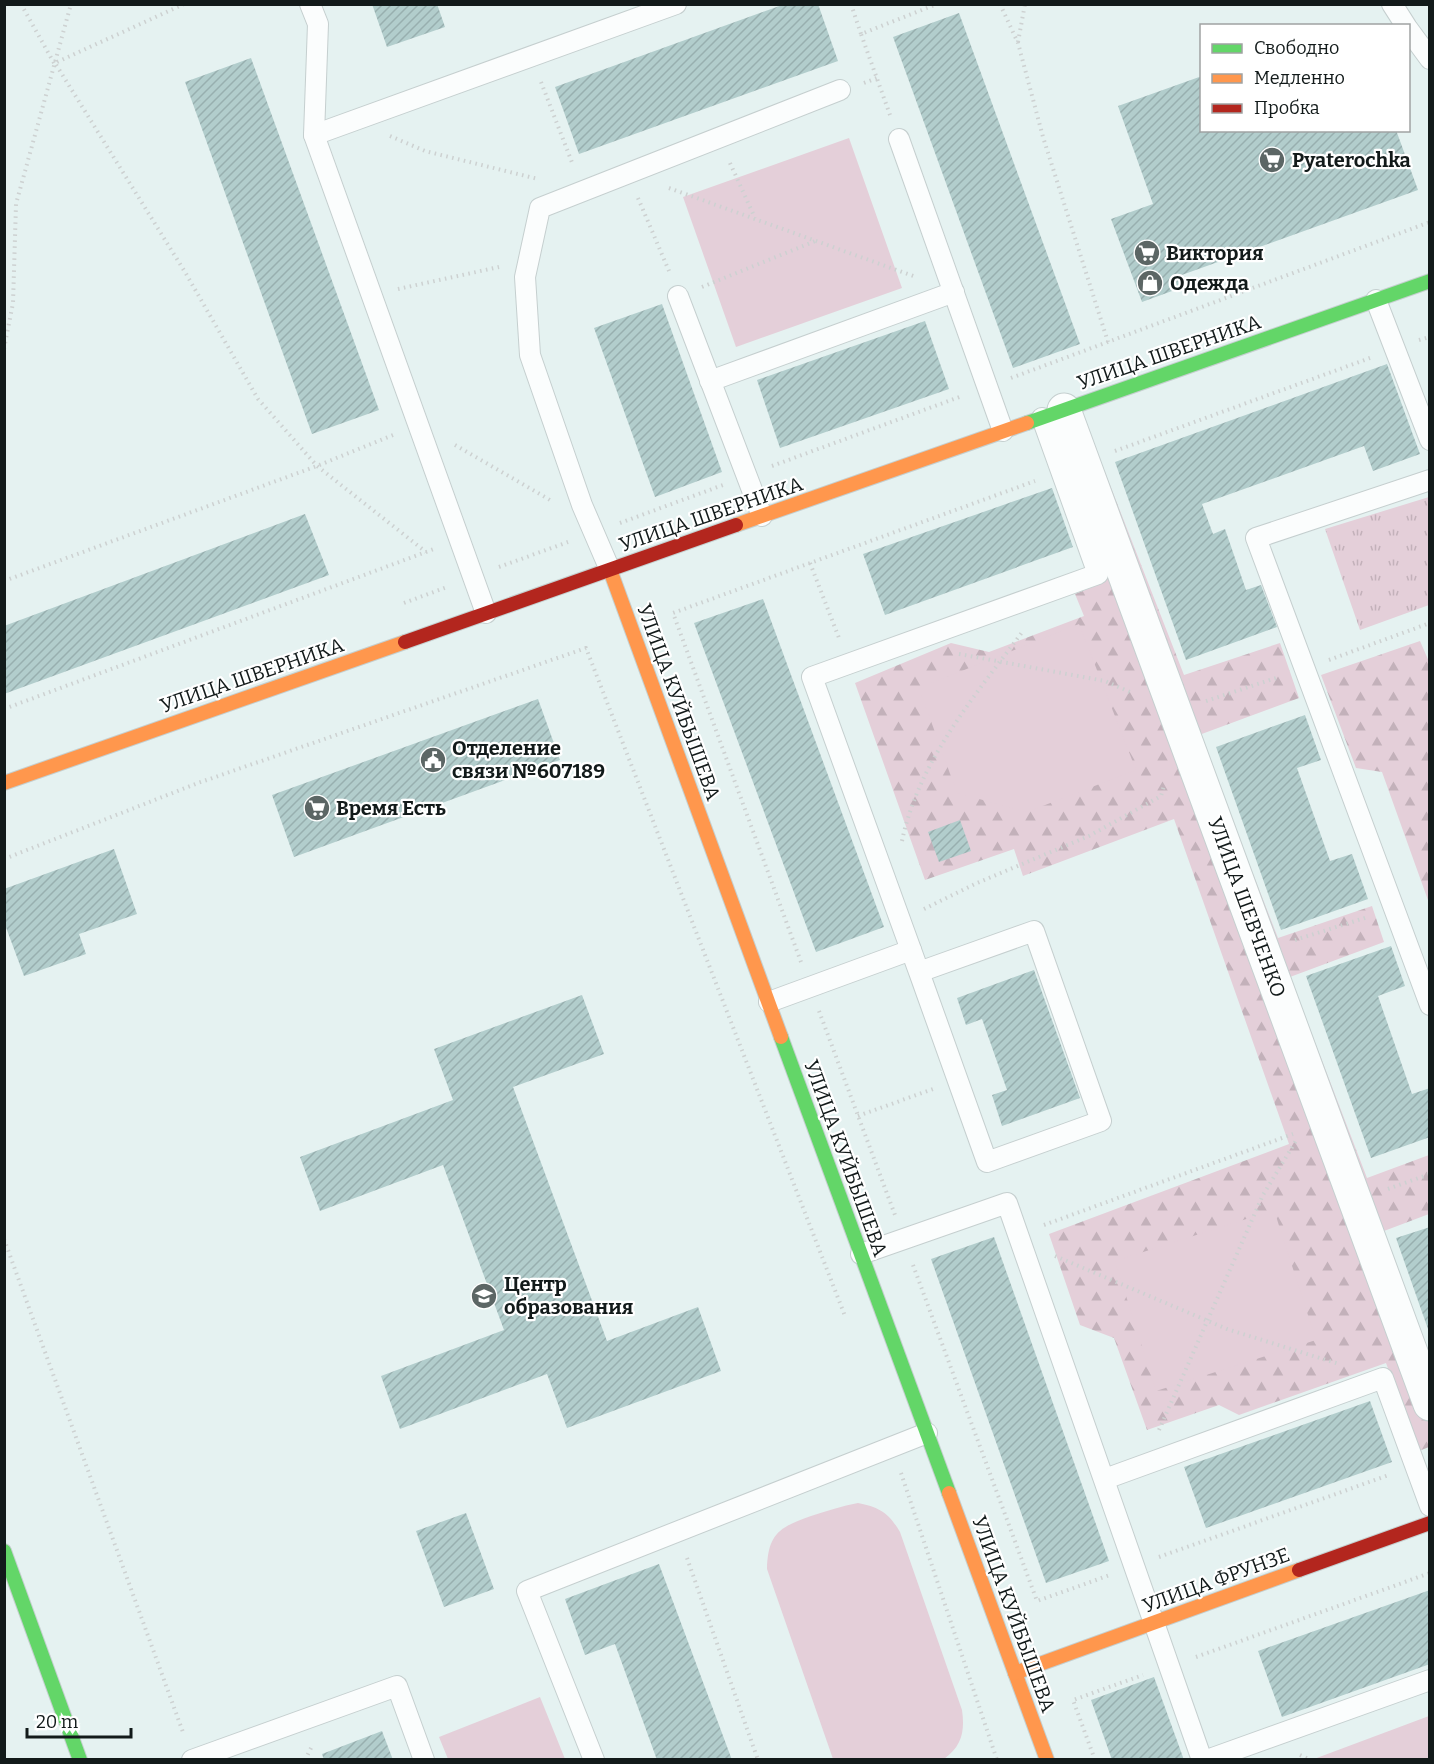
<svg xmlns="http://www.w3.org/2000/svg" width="1434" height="1764" font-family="Bitter,serif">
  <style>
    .grass { fill: url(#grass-tufts) }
    .forest { fill: url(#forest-firs) }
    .green { fill: #e4cfd9 }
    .building { fill: url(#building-hatch) }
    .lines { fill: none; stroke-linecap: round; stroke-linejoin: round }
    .lane-casing { stroke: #c5cfcf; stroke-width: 22 }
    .street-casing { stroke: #c5cfcf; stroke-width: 35 }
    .fast-casing { stroke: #c5cfcf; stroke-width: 16 }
    .slow-casing { stroke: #c5cfcf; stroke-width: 16 }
    .jam-casing { stroke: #c5cfcf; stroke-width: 16 }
    .path { stroke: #cdd1d1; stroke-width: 4; stroke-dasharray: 1.5 4.5; stroke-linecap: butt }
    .lane { stroke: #fbfdfd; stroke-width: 20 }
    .street { stroke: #fbfdfd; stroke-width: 33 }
    .fast { stroke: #63d668; stroke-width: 14 }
    .slow { stroke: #ff974d; stroke-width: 14 }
    .jam { stroke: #b3261e; stroke-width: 14 }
    .labels { text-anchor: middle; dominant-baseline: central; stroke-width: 4.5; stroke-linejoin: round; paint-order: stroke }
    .poi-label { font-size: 20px; font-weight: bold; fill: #121a1a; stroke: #fff; text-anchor: start }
    .street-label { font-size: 20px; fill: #121a1a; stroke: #fff }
  </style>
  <defs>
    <pattern id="grass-tufts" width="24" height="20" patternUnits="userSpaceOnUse" patternTransform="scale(1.5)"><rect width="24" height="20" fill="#e4cfd9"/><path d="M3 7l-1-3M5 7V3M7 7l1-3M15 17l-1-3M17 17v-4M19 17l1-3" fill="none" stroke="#c3b1ba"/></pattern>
    <pattern id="forest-firs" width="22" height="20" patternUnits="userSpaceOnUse" patternTransform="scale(1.5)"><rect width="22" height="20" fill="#e4cfd9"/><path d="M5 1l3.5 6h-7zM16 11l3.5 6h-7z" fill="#c3b1ba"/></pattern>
    <pattern id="building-hatch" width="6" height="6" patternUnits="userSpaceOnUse" patternTransform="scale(1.5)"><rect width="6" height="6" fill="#b2cdcc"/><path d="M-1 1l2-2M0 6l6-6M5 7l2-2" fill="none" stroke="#98afaf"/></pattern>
  </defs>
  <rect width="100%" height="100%" fill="#e5f2f1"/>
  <polygon class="grass" points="1429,497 1429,605 1360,630 1325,529"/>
  <g class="forest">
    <polygon points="1103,467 1184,675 1280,643 1299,698 1199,735 1278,938 1372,906 1384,942 1290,977 1367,1178 1429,1155 1429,1214 1384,1231 1429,1359 1429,1447 1419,1451 1386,1363 1239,1415 1219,1405 1147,1430 1114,1338 1080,1325 1049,1234 1289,1144 1174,819 1023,876 1014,849 925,880 855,683 951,643 989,652 1084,616 1075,594 1103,583 1071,481"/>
    <polygon points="1420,641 1430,664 1429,903 1382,772 1356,768 1321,675"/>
  </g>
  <g class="green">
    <polygon points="849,138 902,288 736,347 683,197"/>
    <polygon points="1079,624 1136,770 1027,812 957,793 919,688"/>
    <polygon points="1274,1210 1316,1340 1156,1391 1115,1261"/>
    <path d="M858 1503C879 1507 889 1513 900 1532L962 1710C965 1731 962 1746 944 1759H833L767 1569C768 1533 780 1527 811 1516 827 1511 842 1506 858 1503Z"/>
    <polygon points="540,1697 565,1759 448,1759 439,1737"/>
    <polygon points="1429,1716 1429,1759 1314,1759"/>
  </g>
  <g class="building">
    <polygon points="372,4 437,4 445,27 387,47"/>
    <polygon points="785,4 818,4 838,61 579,154 555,87"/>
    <polygon points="959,13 1080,344 1013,368 893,37"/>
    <polygon points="251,58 379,410 312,434 185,82"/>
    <polygon points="1202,76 1202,130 1396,130 1418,190 1179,276 1183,287 1142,302 1111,219 1153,204 1118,106"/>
    <polygon points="662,304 722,472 655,497 594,328"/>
    <polygon points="925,321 949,389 780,448 757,380"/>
    <polygon points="1387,364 1420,454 1373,471 1364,446 1202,504 1213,534 1225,529 1246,590 1261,585 1277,627 1186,660 1115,462"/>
    <polygon points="1052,488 1073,547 885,615 863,554"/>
    <polygon points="305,514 329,575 4,694 4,626"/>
    <polygon points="763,599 884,927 816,952 694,623"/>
    <polygon points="538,699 560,760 294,857 272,795"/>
    <polygon points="1305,715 1321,760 1297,768 1330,861 1352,854 1368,899 1281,930 1216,747"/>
    <polygon points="960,820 971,851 939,862 928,832"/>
    <polygon points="114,849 137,914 79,934 86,954 24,976 4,922 4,889"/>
    <polygon points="1391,946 1405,986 1378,996 1412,1094 1430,1088 1430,1137 1371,1158 1306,976"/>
    <polygon points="1034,970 1080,1098 1002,1126 992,1095 1007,1090 982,1019 966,1025 957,998"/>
    <polygon points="582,995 604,1054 513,1087 607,1341 698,1307 721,1371 567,1428 547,1374 400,1429 381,1376 504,1330 443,1165 320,1211 300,1157 453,1100 434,1049"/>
    <polygon points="1430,1227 1430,1332 1429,1332 1396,1238"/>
    <polygon points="994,1237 1109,1561 1046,1583 931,1259"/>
    <polygon points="1370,1401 1392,1462 1206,1528 1184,1467"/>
    <polygon points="466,1513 494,1589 444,1607 416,1531"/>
    <polygon points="659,1564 732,1760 657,1760 615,1644 585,1655 565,1599"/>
    <polygon points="1430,1590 1430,1664 1282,1717 1258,1651"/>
    <polygon points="1154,1677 1184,1760 1112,1760 1091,1700"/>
    <polygon points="382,1731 393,1760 324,1760 322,1754"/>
  </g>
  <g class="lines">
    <g class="lane-casing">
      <g id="lane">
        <polyline points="310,4 318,24 314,135 486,613"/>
        <polyline points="1392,4 1406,26"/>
        <polyline points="1408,29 1430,59"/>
        <polyline points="314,135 676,4"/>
        <polyline points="899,139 1003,431"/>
        <polyline points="678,296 762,516"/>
        <polyline points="1376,300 1430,440"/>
        <polyline points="710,381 954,292"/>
        <polyline points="1430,480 1256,538 1430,1005"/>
        <polyline points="610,570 582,505 530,355 525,277 540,208 840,90"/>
        <polyline points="911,950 919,972 1034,931 1101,1121 987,1162 919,972"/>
        <polyline points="769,1002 911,950 812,677 1098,574 1042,418"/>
        <polyline points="861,1254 1007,1203 1202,1760"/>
        <polyline points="1105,1479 1383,1378 1430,1506"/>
        <polyline points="192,1760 397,1686 424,1760"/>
        <polyline points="594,1760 527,1591 927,1433"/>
        <polyline points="1207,1760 1430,1680"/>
      </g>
    </g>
    <g class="street-casing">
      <polyline id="street" points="1064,410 1430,1404"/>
    </g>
    <g class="fast-casing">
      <g id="fast">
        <polyline points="1027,423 1430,281"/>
        <polyline points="781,1037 949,1493"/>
        <polyline points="4,1551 80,1760"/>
      </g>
    </g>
    <g class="slow-casing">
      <g id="slow">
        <polyline points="736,525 1027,423"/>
        <polyline points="610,570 781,1037"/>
        <polyline points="4,783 405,642"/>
        <polyline points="949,1493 1047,1760"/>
        <polyline points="1015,1673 1299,1570"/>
      </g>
    </g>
    <g class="jam-casing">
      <g id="jam">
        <polyline points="405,642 736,525"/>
        <polyline points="1299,1570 1430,1523"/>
      </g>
    </g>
    <g class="path">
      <polyline points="21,4 54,63"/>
      <polyline points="184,4 55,63 185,272 258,399 317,466 426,552"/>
      <polyline points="851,4 861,34"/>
      <polyline points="1000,4 1018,43 1043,137 1108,342"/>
      <polyline points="1018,42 1025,4"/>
      <polyline points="541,82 573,165"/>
      <polyline points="864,83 877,78"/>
      <polyline points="890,115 861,34 937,4"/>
      <polyline points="390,136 425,151 538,179"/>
      <polyline points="730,163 755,218"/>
      <polyline points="669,188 916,277"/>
      <polyline points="638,198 669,271"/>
      <polyline points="702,287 818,240"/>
      <polyline points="398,289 499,267"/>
      <polyline points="1419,340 1430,337"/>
      <polyline points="4,349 13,303 16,204 71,4"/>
      <polyline points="1011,378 1430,222"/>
      <polyline points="455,445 550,500"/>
      <polyline points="1115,451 1370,358"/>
      <polyline points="772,466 962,396"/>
      <polyline points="620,523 723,485"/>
      <polyline points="810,563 839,638"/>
      <polyline points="499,567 568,542"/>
      <polyline points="4,581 317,466 393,435"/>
      <polyline points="404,603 447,587"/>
      <polyline points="959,654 1105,681 1132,693"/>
      <polyline points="1329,660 1430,623"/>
      <polyline points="1206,701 1279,677"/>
      <polyline points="4,709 434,549"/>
      <path d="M902 841C919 760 975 696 1023 631"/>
      <polyline points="4,859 198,783 586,648 845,1316"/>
      <polyline points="924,909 977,883 1089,836 1161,796 1164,785"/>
      <polyline points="1295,940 1368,917"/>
      <polyline points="801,962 673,613 1035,481"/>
      <polyline points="819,1011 895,1215"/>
      <polyline points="858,1116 933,1089"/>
      <polyline points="1388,1189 1430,1174"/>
      <polyline points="1044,1225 1293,1134"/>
      <polyline points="4,1239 184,1735"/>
      <polyline points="1055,1256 1227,1329 1339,1364"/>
      <polyline points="913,1265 1037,1601 1110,1575"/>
      <polyline points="1159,1430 1263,1195 1297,1139"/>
      <polyline points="901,1473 997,1760"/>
      <polyline points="1159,1557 1389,1475"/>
      <polyline points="687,1558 758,1760"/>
      <polyline points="1196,1657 1430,1573"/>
      <polyline points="1300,1755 1311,1760"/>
      <polyline points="305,1760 312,1746"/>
      <polyline points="1095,1760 1073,1700 1143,1675"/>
    </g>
    <use href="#lane" class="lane"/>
    <use href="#street" class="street"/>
    <use href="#fast" class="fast"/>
    <use href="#slow" class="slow"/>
    <use href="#jam" class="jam"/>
  </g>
  <defs>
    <g id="supermarket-disc" transform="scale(1.35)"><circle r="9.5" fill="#5c6665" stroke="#fff"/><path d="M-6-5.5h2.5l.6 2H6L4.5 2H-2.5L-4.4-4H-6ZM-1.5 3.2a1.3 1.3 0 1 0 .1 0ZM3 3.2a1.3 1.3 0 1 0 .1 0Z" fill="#fff"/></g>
    <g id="shop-disc" transform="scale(1.35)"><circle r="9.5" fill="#5c6665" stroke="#fff"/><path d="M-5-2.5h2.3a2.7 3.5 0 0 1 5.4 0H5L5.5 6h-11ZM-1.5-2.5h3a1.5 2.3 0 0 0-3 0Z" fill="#fff"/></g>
    <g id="civic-disc" transform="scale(1.35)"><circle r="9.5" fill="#5c6665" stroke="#fff"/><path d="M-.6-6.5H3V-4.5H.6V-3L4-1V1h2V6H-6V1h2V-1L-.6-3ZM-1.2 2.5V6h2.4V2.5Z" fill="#fff"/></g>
    <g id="school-disc" transform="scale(1.35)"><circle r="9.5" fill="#5c6665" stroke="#fff"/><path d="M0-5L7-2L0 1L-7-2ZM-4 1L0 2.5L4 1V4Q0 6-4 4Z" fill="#fff"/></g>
  </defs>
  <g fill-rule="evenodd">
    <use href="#supermarket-disc" x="1272" y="160"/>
    <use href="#supermarket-disc" x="1147" y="253"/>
    <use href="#shop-disc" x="1150" y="283"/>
    <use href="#civic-disc" x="433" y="760"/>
    <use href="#supermarket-disc" x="317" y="808"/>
    <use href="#school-disc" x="484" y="1296"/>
  </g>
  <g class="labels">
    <g class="poi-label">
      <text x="1292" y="160">Pyaterochka</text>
      <text x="1166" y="253">Виктория</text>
      <text x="1170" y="283">Одежда</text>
      <text x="452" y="748">Отделение<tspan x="452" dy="23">связи №607189</tspan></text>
      <text x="336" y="808">Время Есть</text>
      <text x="504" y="1284">Центр<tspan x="504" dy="23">образования</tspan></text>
    </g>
    <g class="street-label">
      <text transform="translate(1169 352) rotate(-19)">УЛИЦА ШВЕРНИКА</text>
      <text transform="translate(711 514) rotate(-19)">УЛИЦА ШВЕРНИКА</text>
      <text transform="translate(252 675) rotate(-19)">УЛИЦА ШВЕРНИКА</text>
      <text transform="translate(679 702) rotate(70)">УЛИЦА КУЙБЫШЕВА</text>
      <text transform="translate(1247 907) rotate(70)">УЛИЦА ШЕВЧЕНКО</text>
      <text transform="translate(846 1158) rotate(70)">УЛИЦА КУЙБЫШЕВА</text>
      <text transform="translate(1216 1580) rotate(-20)">УЛИЦА ФРУНЗЕ</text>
      <text transform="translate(1014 1614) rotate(70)">УЛИЦА КУЙБЫШЕВА</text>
    </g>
  </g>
  <rect width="1434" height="1764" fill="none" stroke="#121a1a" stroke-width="12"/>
  <rect x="1200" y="24" width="210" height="108" fill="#ffffff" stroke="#a0a3a3" stroke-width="1.5"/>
  <rect x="1212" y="44" width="30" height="9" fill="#63d668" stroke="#a0a3a3" stroke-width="1.5"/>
  <text x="1254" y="54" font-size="18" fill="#121a1a">Свободно</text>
  <rect x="1212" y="74" width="30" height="9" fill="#ff974d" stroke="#a0a3a3" stroke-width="1.5"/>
  <text x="1254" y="84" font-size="18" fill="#121a1a">Медленно</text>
  <rect x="1212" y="104" width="30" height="9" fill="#b3261e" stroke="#a0a3a3" stroke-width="1.5"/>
  <text x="1254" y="114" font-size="18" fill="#121a1a">Пробка</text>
  <path d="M27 1728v9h104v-9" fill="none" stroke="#121a1a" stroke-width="3"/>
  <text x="36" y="1728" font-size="18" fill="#121a1a" stroke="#ffffff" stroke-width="4.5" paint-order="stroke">20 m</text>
</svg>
